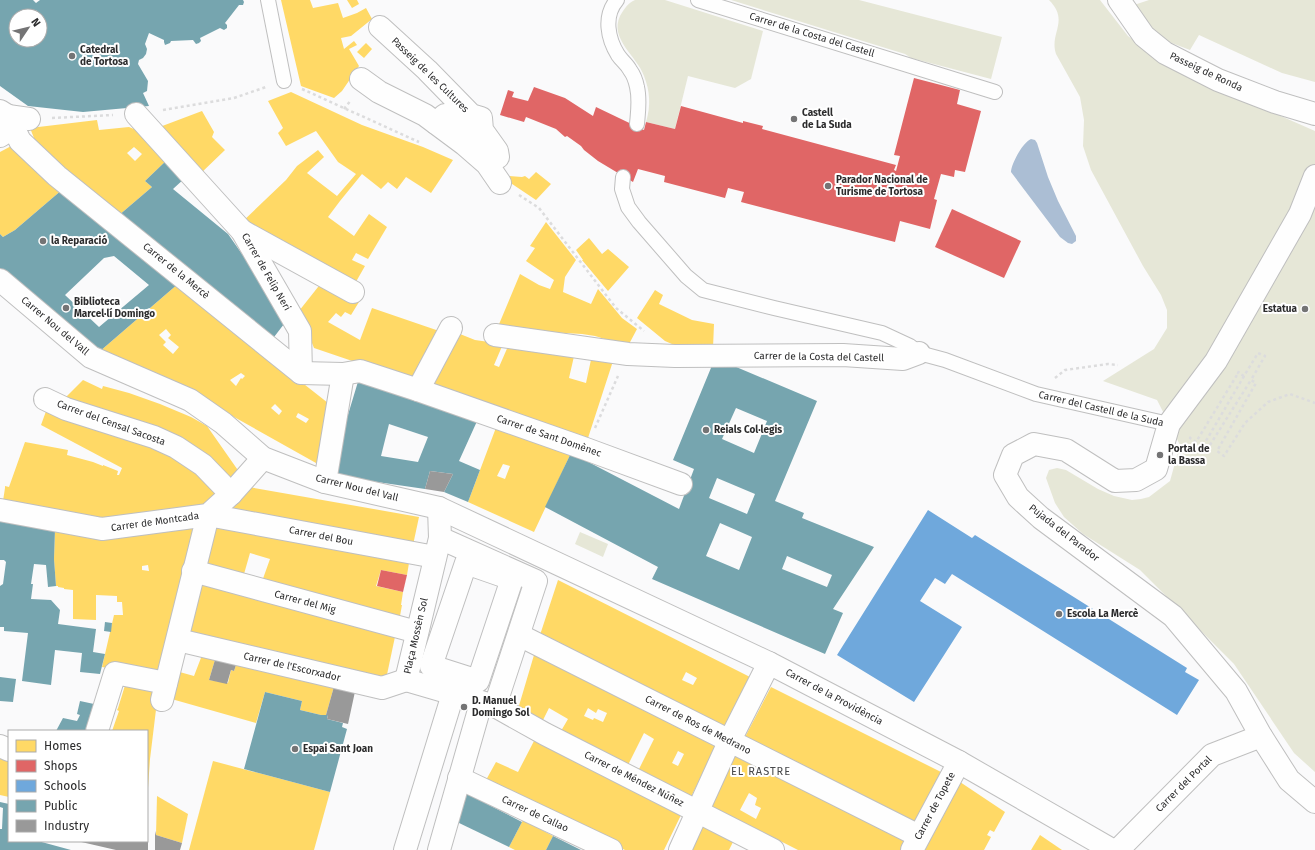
<svg xmlns="http://www.w3.org/2000/svg" width="1315" height="850" font-family="'Fira Sans',sans-serif">
  <style>
    .green { fill: #e6e7d7 }
    .water { fill: #abbed4 }
    .homes { fill: #ffd966; fill-rule: evenodd }
    .shops { fill: #e06666 }
    .schools { fill: #6fa8dc }
    .public { fill: #76a5af; fill-rule: evenodd }
    .industry { fill: #999 }
    .lines { fill: none; stroke-linecap: round; stroke-linejoin: round }
    .lane-casing { stroke: #bfbfbf; stroke-width: 16 }
    .street-casing { stroke: #bfbfbf; stroke-width: 24 }
    .path { stroke: #dcdcdd; stroke-width: 2.5; stroke-dasharray: 3 3; stroke-linecap: butt }
    .lane { stroke: #fefefe; stroke-width: 14 }
    .street { stroke: #fefefe; stroke-width: 22 }
    .poi-dot { fill: #747475; stroke: #fff; stroke-width: 1.5 }
    .labels { text-anchor: middle; dominant-baseline: central; stroke-width: 4; stroke-linejoin: round; paint-order: stroke }
    .street-label { font-size: 10px; fill: #2c2c2d; stroke: #fff }
    .poi-label { font-size: 10px; font-weight: bold; fill: #2c2c2d; stroke: #fff; text-anchor: start }
    .neighbourhood-label { font-size: 11px; letter-spacing: 1px; fill: #47484a; stroke: #fff }
  </style>
  <rect width="100%" height="100%" fill="#fafafb"/>
  <g class="green">
    <path d="M635 0H665L763 31 751 79 735 88 688 76 675 129 646 122C651 106 650 91 644 76 637 56 609 39 620 16 624 9 628 3 635 0Z"/>
    <polygon points="731,0 859,0 1002,37 991,79 911,58 905,54 879,46"/>
    <path d="M1049 0H1100L1128 36 1167 66 1315 131V772L1294 753 1234 664 1140 570 1083 534 1064 517 1055 503 1046 478 1049 470 1057 468 1066 470 1098 489 1114 496 1132 500 1141 499 1149 497 1170 481 1180 445 1157 400 1103 381 1154 349 1167 328V310L1161 295 1143 266 1091 170 1083 146 1084 120 1080 97 1056 54C1049 33 1070 21 1049 0Z"/>
    <polygon points="1149,0 1315,0 1315,82 1282,73 1199,35 1190,50 1156,37 1134,5"/>
    <polygon points="580,532 608,544 603,557 575,544"/>
  </g>
  <path class="water" d="M1031 139 1035 140 1037 143 1048 177 1058 201 1076 236V241L1072 244 1068 243 1060 237 1011 172C1011 164 1023 142 1031 139Z"/>
  <g class="homes">
    <polygon points="281,0 310,0 313,8 338,3 343,18 357,13 366,8 372,19 351,36 341,38 344,49 354,41 357,45 349,49 359,66 342,91 334,98 301,86"/>
    <polygon points="347,0 357,0 359,4 352,8"/>
    <polygon points="366,43 372,49 364,58 357,52"/>
    <polygon points="291,92 362,125 423,147 453,160 431,193 406,177 397,189 388,182 381,189 362,174 340,201 328,217 354,236 369,214 387,227 368,259 356,253 352,260 365,266 353,287 241,223 286,180 297,166 318,150 324,157 307,173 337,196 356,174 338,162 316,131 286,146 278,133 283,128 268,101"/>
    <polygon points="202,111 214,132 212,137 225,150 199,175 157,128"/>
    <path d="M97 120 99 130 129 127 146 134 169 158 145 181 152 187 118 216 36 143 30 128ZM134 147 142 154 135 161 127 153Z"/>
    <polygon points="15,144 63,189 15,230 3,237 0,234 0,152"/>
    <polygon points="536,172 551,184 536,200 506,180 509,176 522,177 525,176 529,179"/>
    <polygon points="546,222 576,260 565,277 563,292 591,304 598,289 622,318 637,329 628,346 595,336 582,334 497,329 520,274 539,285 550,289 554,280 526,261 535,248 530,246"/>
    <polygon points="589,238 602,254 608,249 629,267 608,291 582,260 583,260 576,250"/>
    <polygon points="322,282 359,302 351,315 345,312 341,317 336,313 328,322 360,340 372,308 445,333 417,383 314,348 299,311"/>
    <path d="M179 283 248 340 328 403 319 462 316 463 209 403 99 352ZM166 329 171 335 168 338 179 347 173 354 163 345 166 342 159 335ZM241 373 245 376 242 379 241 378 236 386 230 380ZM275 404 282 411 279 415 271 408ZM298 413 309 419 306 423 296 417Z"/>
    <polygon points="655,290 663,295 659,304 692,320 714,324 713,348 681,348 665,341 637,318"/>
    <polygon points="450,330 475,340 503,344 494,365 499,367 509,344 575,352 569,378 586,383 592,355 614,358 588,438 421,385"/>
    <polygon points="83,380 102,389 103,386 129,393 160,404 191,417 207,426 242,476 228,485 63,400"/>
    <polygon points="49,403 153,441 221,489 208,503 192,514 113,522 3,501 5,488 5,486 9,487 25,442 68,450 67,455 93,462 103,466 103,465 118,471 117,475 119,475 122,468 41,425"/>
    <path d="M497 425 571 453 534 532 468 502ZM503 464 510 466 505 479 497 476Z"/>
    <polygon points="249,487 419,517 413,545 222,515"/>
    <polygon points="217,520 410,557 407,575 381,570 376,586 403,592 401,605 402,605 400,616 399,616 398,619 260,587 270,559 250,553 242,581 203,569"/>
    <path d="M195 526 165 678 102 667 114 615H123L122 602H117V596L96 595V620L73 619V590L64 589V588L58 587V586H56L54 559 55 530ZM148 565 149 571 142 570V566Z"/>
    <polygon points="200,577 396,632 385,684 188,636"/>
    <path d="M558 580 750 677 725 727 540 635ZM686 672 697 678 693 685 682 680Z"/>
    <polygon points="204,650 217,653 209,680 228,683 231,670 234,671 238,659 335,683 326,715 321,715 300,710 302,701 265,692 256,723 168,698 176,671 194,676"/>
    <path d="M534 655 716 745 691 797 638 771 654 739 644 733 628 765 561 731 568 719 549 708 542 722 518 709ZM588 708 596 713 598 709 607 713 603 722 594 718 593 720 584 716ZM678 751 684 754 678 766 672 763Z"/>
    <polygon points="127,679 159,685 150,759 148,788 147,788 147,731 112,731 119,711 117,710 118,708"/>
    <polygon points="771,687 941,772 915,823 745,737"/>
    <polygon points="534,741 656,803 663,803 662,806 681,815 664,850 625,850 486,780 496,762 518,772"/>
    <polygon points="0,754 9,758 9,797 0,795"/>
    <path d="M735 756 906 841 901 850H798L711 806ZM749 793 757 798 755 805 761 808 756 819 740 810Z"/>
    <polygon points="213,761 330,792 314,850 189,850"/>
    <polygon points="960,782 1005,812 994,832 990,830 987,835 991,837 984,850 925,850"/>
    <polygon points="157,796 188,814 182,843 156,835"/>
    <polygon points="523,820 553,836 546,850 515,850 509,847"/>
    <polygon points="702,824 734,840 729,850 689,850"/>
    <polygon points="1040,835 1062,850 1031,850"/>
  </g>
  <g class="shops">
    <polygon points="914,78 960,90 957,104 981,111 965,172 955,170 954,177 941,174 934,199 937,200 930,229 900,221 895,242 741,202 744,192 728,188 725,198 664,182 665,176 638,169 633,182 598,161 584,150 581,146 567,136 565,137 556,129 526,117 524,122 500,115 508,90 514,92 512,97 528,101 534,87 565,98 593,116 596,107 644,130 646,122 675,129 681,106 743,123 743,121 763,126 762,129 896,165 894,170 896,171 900,156 894,155"/>
    <polygon points="952,209 1021,241 1004,278 935,247"/>
    <polygon points="381,570 407,575 403,592 377,586"/>
  </g>
  <polygon class="schools" points="928,510 972,538 975,535 1187,668 1185,672 1199,680 1177,715 952,574 945,584 935,578 920,601 962,627 914,702 837,655"/>
  <g class="public">
    <path d="M0 0H33L36 3 40 0H243L244 2 243 5H239L225 23 227 25V28L224 30 220 28 200 38 201 41 199 43 196 44 193 40 171 41 170 43 165 45 164 42V40L149 33 145 44 147 49 146 54 143 58 139 60 138 64 148 81 147 91 143 93 149 106 83 112 28 106 0 86ZM16 16H40V40H16Z"/>
    <polygon points="169,158 185,178 173,189 228,234 249,264 284,324 271,341 118,216 152,187 145,181"/>
    <path d="M63 189 179 283 99 352 21 284 0 268V234L3 237 15 230ZM114 256 149 285 99 327 65 295 104 258Z"/>
    <path d="M722 361 817 401 775 501 804 513 802 518 874 547 833 609 843 613 825 654 652 579 658 567 545 507 571 453 679 509 694 469 673 460 713 363ZM736 408 767 421 754 453 722 439ZM717 478 755 494 747 514 709 498ZM720 523 752 537 739 570 706 556ZM787 556 832 575 827 587 782 569Z"/>
    <path d="M360 375 478 419 459 461 480 470 468 502 444 492 453 474 430 471 425 489 336 476 344 428ZM389 424 428 437 418 462 381 456Z"/>
    <polygon points="0,517 55,530 54,559 56,586 48,587 46,565 34,564 31,584 33,584 31,599 51,600 60,610 58,624 96,629 93,652 105,654 100,674 80,672 82,653 55,650 51,685 22,681 28,633 4,631 4,627 0,627 0,586 3,584 6,562 4,560 0,560"/>
    <polygon points="105,622 112,623 111,632 104,631"/>
    <polygon points="0,677 16,679 13,702 0,701"/>
    <polygon points="265,692 302,701 300,710 321,715 328,715 327,719 343,723 342,727 347,729 330,792 244,769"/>
    <polygon points="80,701 94,704 90,731 56,731 63,718 77,721 80,715 77,714"/>
    <polygon points="464,792 522,822 509,847 457,822"/>
    <polygon points="0,802 9,804 9,841 38,841 71,850 0,850 0,829 2,829 3,808 0,807"/>
    <polygon points="553,836 581,850 546,850"/>
  </g>
  <g class="industry">
    <polygon points="430,471 453,474 444,492 425,489"/>
    <polygon points="217,653 238,659 234,671 231,670 227,684 209,680"/>
    <polygon points="335,683 356,687 348,724 327,719 328,715 326,715"/>
    <polygon points="155,831 156,835 182,843 180,850 155,850"/>
    <polygon points="77,841 148,841 148,850 116,850"/>
  </g>
  <g class="lines">
    <g class="lane-casing">
      <g id="lane">
        <polyline points="268,0 284,81"/>
        <path d="M617 0C603 16 608 39 618 55 622 61 627 64 630 70 633 74 636 82 637 87 640 100 638 112 637 124"/>
        <polyline points="698,0 995,92"/>
        <polyline points="623,177 622,189 628,207 639,222 686,276 703,290 774,308 882,333 910,346 919,353 945,360 1036,394 1169,424"/>
      </g>
    </g>
    <g class="street-casing">
      <g id="street">
        <polyline points="1119,0 1144,36 1165,53 1218,80 1275,102 1315,114"/>
        <polyline points="380,27 427,70 471,115 481,118 482,130 497,151 498,157 445,115 436,123"/>
        <polyline points="361,79 379,92 425,115 464,144 487,164 500,183"/>
        <polyline points="0,111 8,116 20,141 57,176 301,373 343,374 360,371 418,390 586,449 681,484"/>
        <polyline points="136,114 242,231 300,331 301,373"/>
        <polyline points="0,136 3,134 8,116 29,119"/>
        <polyline points="1315,176 1300,214 1216,361 1169,424 1156,469 1136,480 1115,481 1066,450 1034,444 1013,455 1005,475 1018,497 1041,518 1173,616 1236,691 1261,736 1289,780 1315,802"/>
        <polyline points="242,231 353,292"/>
        <polyline points="0,280 91,357 190,400 223,423 263,458 325,482 439,508 769,663 959,762 1112,850"/>
        <polyline points="495,335 628,354 675,356 843,355 903,359 919,353"/>
        <polyline points="418,390 451,328"/>
        <polyline points="45,399 66,409 154,437 176,447 203,465 231,494"/>
        <polyline points="325,482 343,374"/>
        <polyline points="439,508 440,538 406,680 495,706 536,581 440,538"/>
        <polyline points="0,510 102,529 208,515 231,494 263,458"/>
        <polygon points="466,563 512,579 478,681 431,666"/>
        <polyline points="193,571 417,632"/>
        <polyline points="519,635 919,836"/>
        <polyline points="178,640 382,688 406,680"/>
        <polyline points="162,700 208,515 435,557"/>
        <polyline points="495,706 545,734 773,850"/>
        <polyline points="97,731 115,673 166,683"/>
        <polyline points="0,746 9,750"/>
        <polyline points="459,778 611,850"/>
        <polyline points="405,850 453,694"/>
        <polyline points="439,850 481,703"/>
        <polyline points="680,850 730,740 769,663"/>
        <polyline points="912,850 959,762"/>
        <polyline points="1118,850 1212,755 1261,736"/>
      </g>
    </g>
    <g class="path">
      <polyline points="302,89 419,142"/>
      <polyline points="344,109 351,100"/>
      <polyline points="163,110 234,98 266,87"/>
      <polyline points="52,118 113,115"/>
      <polyline points="519,195 539,208 616,308 644,331"/>
      <polyline points="1239,371 1238,373 1244,376 1258,353 1265,356 1251,380 1256,383 1217,451 1224,456 1245,423 1268,402 1290,394 1315,403"/>
      <polyline points="1244,376 1203,446 1208,448 1251,380"/>
      <polyline points="1055,378 1065,370 1108,364 1118,365"/>
      <polyline points="595,428 618,376"/>
      <polyline points="1191,437 1190,438 1196,442 1237,375"/>
    </g>
    <use href="#lane" class="lane"/>
    <use href="#street" class="street"/>
  </g>
  <g class="poi-dot">
    <circle cx="72" cy="56" r="4"/>
    <circle cx="794" cy="119" r="4"/>
    <circle cx="828" cy="186" r="4"/>
    <circle cx="43" cy="241" r="4"/>
    <circle cx="66" cy="308" r="4"/>
    <circle cx="1305" cy="309" r="4"/>
    <circle cx="706" cy="430" r="4"/>
    <circle cx="1160" cy="455" r="4"/>
    <circle cx="1059" cy="614" r="4"/>
    <circle cx="464" cy="707" r="4"/>
    <circle cx="295" cy="749" r="4"/>
  </g>
  <g class="labels">
    <g class="street-label">
      <text transform="translate(812 35) rotate(17)">Carrer de la Costa del Castell</text>
      <text transform="translate(1206 72) rotate(25)">Passeig de Ronda</text>
      <text transform="translate(430 75) rotate(44)">Passeig de les Cultures</text>
      <text transform="translate(176 271) rotate(39)">Carrer de la Mercè</text>
      <text transform="translate(266 272) rotate(60)">Carrer de Felip Neri</text>
      <text transform="translate(55 326) rotate(40)">Carrer Nou del Vall</text>
      <text transform="translate(819 357) rotate(1)">Carrer de la Costa del Castell</text>
      <text transform="translate(1101 409) rotate(13)">Carrer del Castell de la Suda</text>
      <text transform="translate(111 423) rotate(20)">Carrer del Censal Sacosta</text>
      <text transform="translate(549 436) rotate(19)">Carrer de Sant Domènec</text>
      <text transform="translate(357 488) rotate(14)">Carrer Nou del Vall</text>
      <text transform="translate(155 522) rotate(-8)">Carrer de Montcada</text>
      <text transform="translate(1064 533) rotate(38)">Pujada del Parador</text>
      <text transform="translate(321 536) rotate(11)">Carrer del Bou</text>
      <text transform="translate(305 602) rotate(15)">Carrer del Mig</text>
      <text transform="translate(416 636) rotate(-77)">Plaça Mossèn Sol</text>
      <text transform="translate(292 667) rotate(13)">Carrer de l'Escorxador</text>
      <text transform="translate(834 697) rotate(28)">Carrer de la Providència</text>
      <text transform="translate(698 725) rotate(27)">Carrer de Ros de Medrano</text>
      <text transform="translate(634 779) rotate(27)">Carrer de Méndez Núñez</text>
      <text transform="translate(1184 784) rotate(-45)">Carrer del Portal</text>
      <text transform="translate(935 806) rotate(-62)">Carrer de Topete</text>
      <text transform="translate(535 814) rotate(25)">Carrer de Callao</text>
    </g>
    <g class="poi-label">
      <text x="80" y="50">Catedral<tspan x="80" dy="12">de Tortosa</tspan></text>
      <text x="802" y="113">Castell<tspan x="802" dy="12">de La Suda</tspan></text>
      <text x="836" y="180">Parador Nacional de<tspan x="836" dy="12">Turisme de Tortosa</tspan></text>
      <text x="51" y="241">la Reparació</text>
      <text x="74" y="302">Biblioteca<tspan x="74" dy="12">Marcel·lí Domingo</tspan></text>
      <text x="1297" y="309" text-anchor="end">Estatua</text>
      <text x="714" y="430">Reials Col·legis</text>
      <text x="1168" y="449">Portal de<tspan x="1168" dy="12">la Bassa</tspan></text>
      <text x="1067" y="614">Escola La Mercè</text>
      <text x="472" y="701">D. Manuel<tspan x="472" dy="12">Domingo Sol</tspan></text>
      <text x="303" y="749">Espai Sant Joan</text>
    </g>
    <g class="neighbourhood-label">
      <text x="761" y="771">EL RASTRE</text>
    </g>
  </g>
  <rect x="8" y="730" width="140" height="112" fill="#ffffff" stroke="#ababab"/>
  <rect x="16" y="740" width="20" height="12" fill="#ffd966" stroke="#ababab"/>
  <text x="44" y="750" font-size="12" fill="#2c2c2d">Homes</text>
  <rect x="16" y="760" width="20" height="12" fill="#e06666" stroke="#ababab"/>
  <text x="44" y="770" font-size="12" fill="#2c2c2d">Shops</text>
  <rect x="16" y="780" width="20" height="12" fill="#6fa8dc" stroke="#ababab"/>
  <text x="44" y="790" font-size="12" fill="#2c2c2d">Schools</text>
  <rect x="16" y="800" width="20" height="12" fill="#76a5af" stroke="#ababab"/>
  <text x="44" y="810" font-size="12" fill="#2c2c2d">Public</text>
  <rect x="16" y="820" width="20" height="12" fill="#999999" stroke="#ababab"/>
  <text x="44" y="830" font-size="12" fill="#2c2c2d">Industry</text>
  <g transform="translate(28 28) rotate(55)"><circle r="19" fill="#ffffff" stroke="#ababab"/>
  <path d="M0-3L7 15L0 10L-7 15Z" fill="#747475"/>
  <text y="-6" font-size="11" font-weight="bold" text-anchor="middle" fill="#2c2c2d">N</text>
  </g>
</svg>
